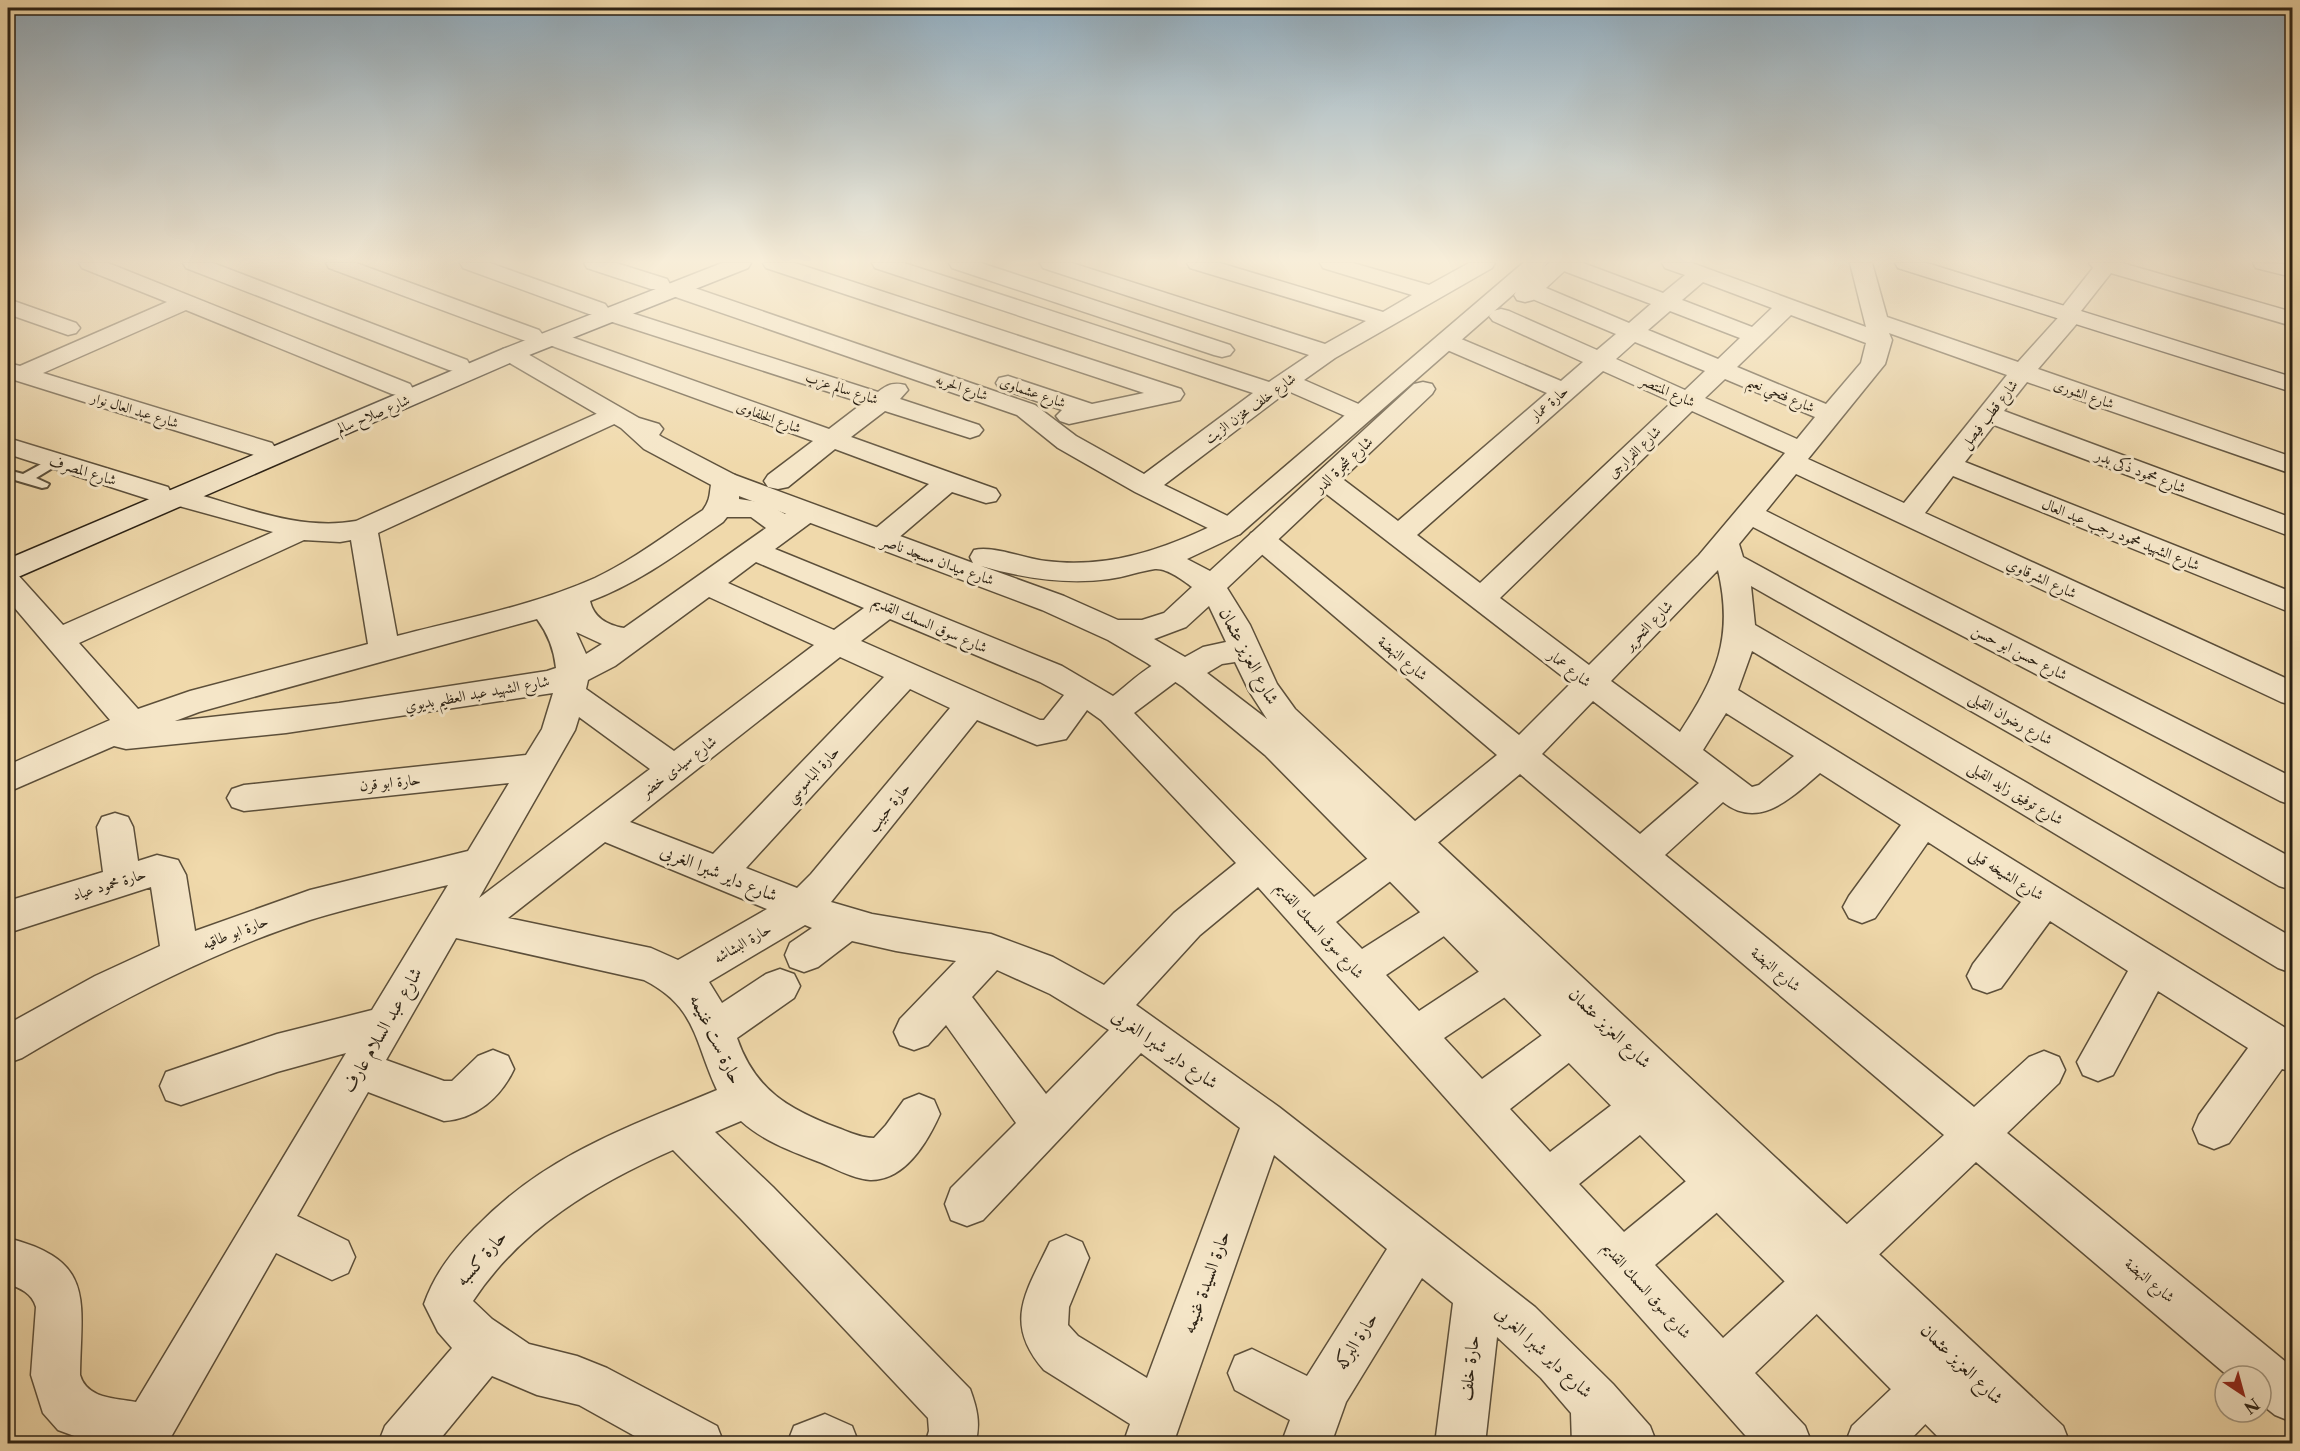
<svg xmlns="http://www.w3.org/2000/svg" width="2300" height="1451" font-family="'Libre Caslon Text',Amiri,serif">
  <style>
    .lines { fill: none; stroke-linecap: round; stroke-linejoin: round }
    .service-casing { stroke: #5c4f3a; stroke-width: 4 }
    .minor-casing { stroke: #5c4f3a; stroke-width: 3 }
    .tertiary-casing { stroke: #5c4f3a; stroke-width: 3 }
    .secondary-casing { stroke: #2b2114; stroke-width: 3 }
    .service { fill: #f5e6c8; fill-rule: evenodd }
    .minor { fill: #f5e6c8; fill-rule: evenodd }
    .tertiary { fill: #f5e6c8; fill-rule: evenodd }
    .secondary { fill: #f5e6c8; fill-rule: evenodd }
    .labels { text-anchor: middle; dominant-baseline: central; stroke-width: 6; stroke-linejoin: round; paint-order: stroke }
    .far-street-label { font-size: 14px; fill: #2b2114; stroke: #f5e6c8 }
    .street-label { font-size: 15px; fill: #2b2114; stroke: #f5e6c8 }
    .near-street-label { font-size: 18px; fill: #2b2114; stroke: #f5e6c8 }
  </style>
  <rect width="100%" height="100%" fill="#f0d9ab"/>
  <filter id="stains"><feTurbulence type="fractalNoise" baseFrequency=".00333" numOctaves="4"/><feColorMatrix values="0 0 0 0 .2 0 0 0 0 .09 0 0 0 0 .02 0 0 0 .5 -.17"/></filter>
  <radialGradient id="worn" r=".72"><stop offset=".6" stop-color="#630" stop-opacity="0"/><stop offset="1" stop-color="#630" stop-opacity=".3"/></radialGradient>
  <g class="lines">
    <g class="service-casing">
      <polygon id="service" points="54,457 59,458 61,461 59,464 36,478 49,484 47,487 42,488 8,478 8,470 23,474"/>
    </g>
    <g class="minor-casing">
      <g id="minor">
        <polygon points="79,263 108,263 410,384 413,389 410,394 401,396 392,394 186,310 43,373 272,443 276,449 272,455 263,457 254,455 8,378 8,363 20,366 167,302 82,268"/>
        <polygon points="183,263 213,263 467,360 470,365 467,370 458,372 449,370 186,268"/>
        <path d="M326 263H356L539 330 543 335 552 331 560 333 829 429 863 403 603 319 600 315 589 314 463 268 460 263H490L605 304 608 308 619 309 878 392C887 385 893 382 905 385L908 390 900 399 979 425 983 430 979 435 970 438 885 411 851 437 996 489 1000 495 996 501 986 503 952 492 890 545 880 548 870 545 866 539 870 533 929 484 835 449 788 487 778 489 768 487 764 481 768 475 813 441 544 343 540 338 531 342 523 340 329 268Z"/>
        <polygon points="584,263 616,263 667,279 670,284 683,284 1035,405 1076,436 1144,474 1253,393 875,268 872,263 904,263 1269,382 1309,355 1043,268 1040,263 1072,263 1325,344 1366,321 1190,268 1187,263 1220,263 1383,312 1412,295 1323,268 1320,263 1353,263 1429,285 1469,263 1495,263 1492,268 1335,358 1304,380 1370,409 1374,414 1370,419 1361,422 1352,419 1288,391 1164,485 1240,522 1244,528 1240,534 1230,537 1220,534 1135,492 1058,448 1017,415 667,294 664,289 651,289 587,268"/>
        <polygon points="763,263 795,263 1181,389 1184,394 1180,400 1171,402 1069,424 1060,421 1056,416 1062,410 999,388 996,383 999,378 1008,376 1092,404 1144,393 766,268"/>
        <polygon points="949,263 981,263 1230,345 1234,350 1230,355 1222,357 1214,355 952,268"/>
        <path d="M1553 263H1583L1663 293 1685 275 1665 268 1662 263H1692L1866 327 1850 263H1872L1887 317 2018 362 2065 310 2063 306 2093 268 2089 263H2122L2292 312V326L2111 273 2081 311 2084 315 2080 320 2038 369 2292 457V474L2027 382 2004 411 2292 518V537L1994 425 1965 462 2292 592V613L1953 476 1925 513 2292 681V705L2281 702 1796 474 1766 511 2292 777V805L2280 801 1753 527 1739 544 1743 557 2292 858V890L2279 886 1751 586 1755 625 2292 937V973L2278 968 1752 651 1738 690 2292 1032V1072L2282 1069 2229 1143 2214 1149 2199 1143 2193 1129 2199 1115 2248 1048 2158 991 2113 1075 2098 1081 2083 1075 2077 1062 2128 971 2050 921 2001 988 1987 993 1973 988 1967 976 1973 964 2021 902 1928 842 1875 918 1862 923 1849 918 1843 907 1849 896 1901 825 1820 773C1793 796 1760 831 1723 802L1665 855 1974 1107 2029 1057 2044 1051 2059 1057 2065 1070 2059 1083 2007 1133 2292 1367V1422L2275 1415 2261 1404V1376H2228L1976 1162 1755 1373 1805 1426 1812 1444H1753L1258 887 1200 935 1136 1005 1279 1107 1535 1307 1613 1384 1650 1426 1657 1444H1572L1571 1413 1541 1378 1497 1337 1485 1444H1435L1453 1303 1422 1278 1346 1402 1331 1444H1281L1290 1420 1235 1390 1228 1373 1235 1356 1252 1349 1307 1376 1387 1249 1274 1155 1173 1444H1123L1130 1424 1044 1370C1002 1322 1027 1291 1050 1242L1066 1235 1082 1242 1089 1258 1069 1307 1068 1325 1078 1336 1147 1378 1240 1128 1141 1053 983 1220 967 1226 951 1220 945 1204 951 1188 1016 1123 946 1025 928 1045 914 1050 900 1045 894 1032 900 1019 956 961 896 951 852 941 818 967 804 972 790 967 785 955 790 943 812 928 805 925 709 982 722 1003 766 974 780 969 794 974 800 986 794 998 737 1038C755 1090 788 1109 838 1128 849 1132 861 1138 874 1138L886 1125 904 1100 919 1094 934 1100 940 1114C928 1141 905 1181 870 1180 852 1179 831 1166 814 1160 788 1150 762 1140 741 1121L715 1132 773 1187 970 1389C977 1408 981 1424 975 1444H925L929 1431 928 1418 741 1219 673 1150C596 1184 521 1228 473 1301L492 1319 529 1344 577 1356 607 1368 717 1426 724 1444H649L579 1405 537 1395 492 1376 436 1444H378L385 1426 452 1348 438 1332 424 1304C435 1273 452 1252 474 1229 545 1155 626 1128 717 1090 694 1041 697 1007 644 980L456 938 386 1060 444 1081H452L478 1056 493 1050 508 1056 514 1069C501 1097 476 1119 444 1121L368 1092 297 1216 348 1241 355 1257 348 1273 332 1280 276 1253 167 1444H96L58 1430 43 1413 31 1375 36 1307C32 1293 20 1288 8 1284V1238C96 1261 81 1299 80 1375 87 1399 115 1398 136 1402L346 1053 277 1072 181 1105 166 1100 160 1086 166 1072 277 1034 372 1010 448 885C402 896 355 906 310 920 209 953 114 1003 22 1058L8 1063V1024L95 976 160 946 151 887 8 933V901L103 872 97 827 102 817 115 813 128 817 133 827 138 861 157 855 178 860 186 875 195 931 310 890 468 851 509 783 244 811 232 807 227 798 232 789 244 785 526 755 542 729 553 693 286 733 126 749 114 746 8 792V765L110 720 8 600V572L18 575 63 625 273 532 168 503 166 499 158 501 148 499 8 454V438L168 487 170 491 178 489C235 503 296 532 356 521L605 410 614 407 623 410 627 415 623 420 378 533 397 636C463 619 532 606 595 578 633 560 668 533 703 510 714 495 707 487 715 475L725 473 735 475 739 481V499L765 503 785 514C796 506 803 502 817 506L821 512 817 518 775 549 1062 666 1113 696C1133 681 1160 651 1186 658L1191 666 1186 674 1134 713 1314 897 1378 851 1497 755 1251 545 1247 539 1251 533 1261 530 1271 533 1519 735 1571 683 1316 486 1312 480 1316 474 1326 472 1336 474 1398 521 1547 393 1438 346 1434 341 1438 336 1446 334 1454 336 1561 381 1583 362 1493 321 1489 316 1493 311 1501 309 1509 311 1597 350 1616 334 1523 295 1520 290 1523 285 1531 283 1539 285 1629 323 1651 304 1556 268ZM1703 282 1772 308 1752 327 1682 300ZM1670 311 1740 338 1718 359 1648 330ZM1791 315 1866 343 1861 363 1826 404 1737 367ZM1889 333 2007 375 1904 503 1808 459 1885 364 1892 340ZM1635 342 1705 371 1685 390 1616 359ZM1603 371 1672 402 1480 583 1417 535ZM1725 379 1815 417 1797 439 1705 398ZM1692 411 1785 453 1699 555 1589 665 1500 598ZM727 517H751L766 528 624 628C607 625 594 618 590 601 639 583 680 552 723 522ZM304 540 340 542 351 540 368 644 190 691 138 709 79 643ZM756 562 864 608 834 630 728 583ZM1718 570C1734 638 1716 677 1680 732L1611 681ZM709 597 814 645 674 751 586 689 588 680 615 666ZM537 619C548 634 554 649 556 668L547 671 339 703 175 721 199 712ZM890 619 1040 682 1064 695 1044 720H1040L861 641ZM576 632 602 644 586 654ZM840 657 884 677 713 854 630 822ZM910 689 950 708 811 874 797 888 746 868ZM1593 701 1699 783 1640 834 1542 754ZM1087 710 1101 720 1236 863 1174 913 1104 985 1053 957 991 934 872 914 831 902 977 720 1037 745 1066 739ZM1726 713 1794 756 1759 785 1752 787 1703 750ZM579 717 650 769 479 898 575 730ZM1520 774 1944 1135 1723 1338 1655 1265 1734 1198 1740 1183 1734 1168 1718 1161 1702 1168 1624 1232 1579 1184 1656 1122 1662 1108 1656 1094 1641 1088 1626 1094 1550 1152 1510 1109 1584 1051 1590 1038 1584 1025 1570 1020 1556 1025 1482 1079 1444 1038 1520 987 1526 975 1520 963 1506 958 1492 963 1419 1011 1386 975 1459 926 1465 915 1459 904 1446 899 1433 904 1362 949 1336 922 1404 871ZM605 842 767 909 678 960 651 948 508 918ZM997 970 1050 994 1109 1030 1046 1094 972 997Z"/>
        <polygon points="2253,263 2292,264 2292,277 2256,268"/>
        <polygon points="8,299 76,323 80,328 76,333 68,335 8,314"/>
        <polygon points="1926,1364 1943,1372 1951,1389 1943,1406 1906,1444 1845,1444 1852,1426 1909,1372"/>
        <polygon points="825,1414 852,1426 859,1444 787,1444 794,1426"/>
      </g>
    </g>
    <g class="tertiary-casing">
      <path id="tertiary" d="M1523 263H1547L1544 267 1549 263H1573L1533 300 1525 302 1517 300 1514 295 1516 292 1240 534 1187 559 1210 571 1414 384 1423 382 1432 384 1435 389 1432 394 1227 588 1250 625 1277 684 1295 709 2063 1426 2070 1444H2008L2005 1440 2006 1444H1945L1265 755 1183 687 1147 663 1108 640 1042 610 715 487 644 449 621 428 503 359 499 354 503 349 511 347 519 349 639 418 659 424 663 429 659 435 662 437 735 475 973 563 970 557 974 550C993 545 1025 559 1046 561 1108 569 1165 549 1220 522ZM981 566C1023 578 1065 585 1109 579 1125 577 1140 571 1155 569 1167 568 1183 580 1192 587L1164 613 1142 620H1118L1064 596ZM1209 606 1226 642 1203 647 1185 657 1154 639 1186 627ZM1235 662 1249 691 1267 719 1207 673 1222 664Z"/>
    </g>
    <g class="secondary-casing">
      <g id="secondary">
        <polygon points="722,263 751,263 748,268 519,359 18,577 8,579 8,559 503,349"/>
        <polygon points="1895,263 1927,263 2292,377 2292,392 1898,268"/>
      </g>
    </g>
    <use href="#service" class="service"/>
    <use href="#minor" class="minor"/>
    <use href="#tertiary" class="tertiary"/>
    <use href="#secondary" class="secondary"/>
  </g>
  <linearGradient id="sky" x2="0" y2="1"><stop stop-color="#90aabb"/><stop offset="0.56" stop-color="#f8eed9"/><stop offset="1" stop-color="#f8eed9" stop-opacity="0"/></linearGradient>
  <rect width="2300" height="466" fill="url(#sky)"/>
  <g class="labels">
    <g class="far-street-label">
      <text transform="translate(962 387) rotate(19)">شارع الحريه</text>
      <text transform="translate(842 388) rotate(18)">شارع سالم عزب</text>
      <text transform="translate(1668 391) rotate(24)">شارع المنتصر</text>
      <text transform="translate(1033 392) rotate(19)">شارع عشماوى</text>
      <text transform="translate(1781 394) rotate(23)">شارع فتحي نعيم</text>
      <text transform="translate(2084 394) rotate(19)">شارع الشورى</text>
      <text transform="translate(1549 403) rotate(-41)">حارة عمار</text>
      <text transform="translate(1250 408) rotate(-36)">شارع خلف مخزن الزيت</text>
      <text transform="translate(135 410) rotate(17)">شارع عبد العال نوار</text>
      <text transform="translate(373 414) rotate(-23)">شارع صلاح سالم</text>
      <text transform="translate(1989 414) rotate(-52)">شارع قطب فيصل</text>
      <text transform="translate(769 417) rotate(20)">شارع الخلفاوى</text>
      <text transform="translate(1634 452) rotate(-44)">شارع الفرارجى</text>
    </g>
    <g class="street-label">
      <text transform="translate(1343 464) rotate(-43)">شارع شجرة الدر</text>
      <text transform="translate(83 470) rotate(17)">شارع المصرف</text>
      <text transform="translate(2141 471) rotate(21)">شارع محمود ذكى بدر</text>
      <text transform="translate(2121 534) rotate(22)">شارع الشهيد محمود رجب عبد العال</text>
      <text transform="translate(938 560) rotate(20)">شارع ميدان مسجد ناصر</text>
      <text transform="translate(2042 578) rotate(25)">شارع الشرقاوي</text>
      <text transform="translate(930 624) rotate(23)">شارع سوق السمك القديم</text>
      <text transform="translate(1648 625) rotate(-46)">شارع التحرير</text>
      <text transform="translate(2020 652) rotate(27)">شارع حسن ابو حسن</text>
      <text transform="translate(1403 658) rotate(40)">شارع النهضة</text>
      <text transform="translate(1570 668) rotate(38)">شارع عمار</text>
      <text transform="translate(477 693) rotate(-10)">شارع الشهيد عبد العظيم بديوي</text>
      <text transform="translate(2011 718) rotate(29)">شارع رضوان القبلى</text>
      <text transform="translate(678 766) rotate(-37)">شارع سيدى خضر</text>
      <text transform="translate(812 774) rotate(-47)">حارة الباسوسي</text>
      <text transform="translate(390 782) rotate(-6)">حارة ابو قرن</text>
      <text transform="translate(2016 793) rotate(31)">شارع توفيق زايد القبلى</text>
      <text transform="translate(888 807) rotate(-51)">حارة حبيب</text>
      <text transform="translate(2007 874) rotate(32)">شارع الشيخه قبلى</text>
      <text transform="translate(109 884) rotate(-17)">حارة محمود عياد</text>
      <text transform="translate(1320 930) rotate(48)">شارع سوق السمك القديم</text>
      <text transform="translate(235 932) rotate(-21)">حارة ابو طاقيه</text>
      <text transform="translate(742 943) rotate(-30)">حارة البشاشه</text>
      <text transform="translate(1776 969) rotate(40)">شارع النهضة</text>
      <text transform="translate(2150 1280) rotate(40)">شارع النهضة</text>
      <text transform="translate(1647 1290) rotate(48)">شارع سوق السمك القديم</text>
    </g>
    <g class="near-street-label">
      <text transform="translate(1249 656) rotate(62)">شارع العزيز عثمان</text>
      <text transform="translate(719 873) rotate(22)">شارع داير شبرا الغربى</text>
      <text transform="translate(1610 1028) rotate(44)">شارع العزيز عثمان</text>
      <text transform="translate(382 1030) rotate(-60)">شارع عبد السلام عارف</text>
      <text transform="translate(716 1039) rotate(64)">حارة ست غنيمه</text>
      <text transform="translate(1165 1049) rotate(35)">شارع داير شبرا الغربى</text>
      <text transform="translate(481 1258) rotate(-49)">حارة كسبه</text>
      <text transform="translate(1206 1282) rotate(-70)">حارة السيدة غنيمه</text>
      <text transform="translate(1356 1341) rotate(-58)">حارة البركه</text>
      <text transform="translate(1544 1352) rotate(43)">شارع داير شبرا الغربى</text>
      <text transform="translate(1962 1364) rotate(44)">شارع العزيز عثمان</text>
      <text transform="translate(1469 1368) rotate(-83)">حارة خلف</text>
    </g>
  </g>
  <rect width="2300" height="1451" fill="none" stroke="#f0d9ab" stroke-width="30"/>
  <rect x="9" y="9" width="2282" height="1433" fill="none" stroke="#2b2114" stroke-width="3"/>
  <rect x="15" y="15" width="2270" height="1421" fill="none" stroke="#2b2114" stroke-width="1.5"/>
  <g transform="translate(2243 1394) rotate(144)"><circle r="28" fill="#f5e6c8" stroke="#a49780" stroke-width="1.5"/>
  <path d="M0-4.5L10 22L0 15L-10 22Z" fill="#8f2418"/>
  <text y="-9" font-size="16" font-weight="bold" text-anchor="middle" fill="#2b2114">N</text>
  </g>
  <rect width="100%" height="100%" filter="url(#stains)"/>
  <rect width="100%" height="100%" fill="url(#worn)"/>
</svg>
